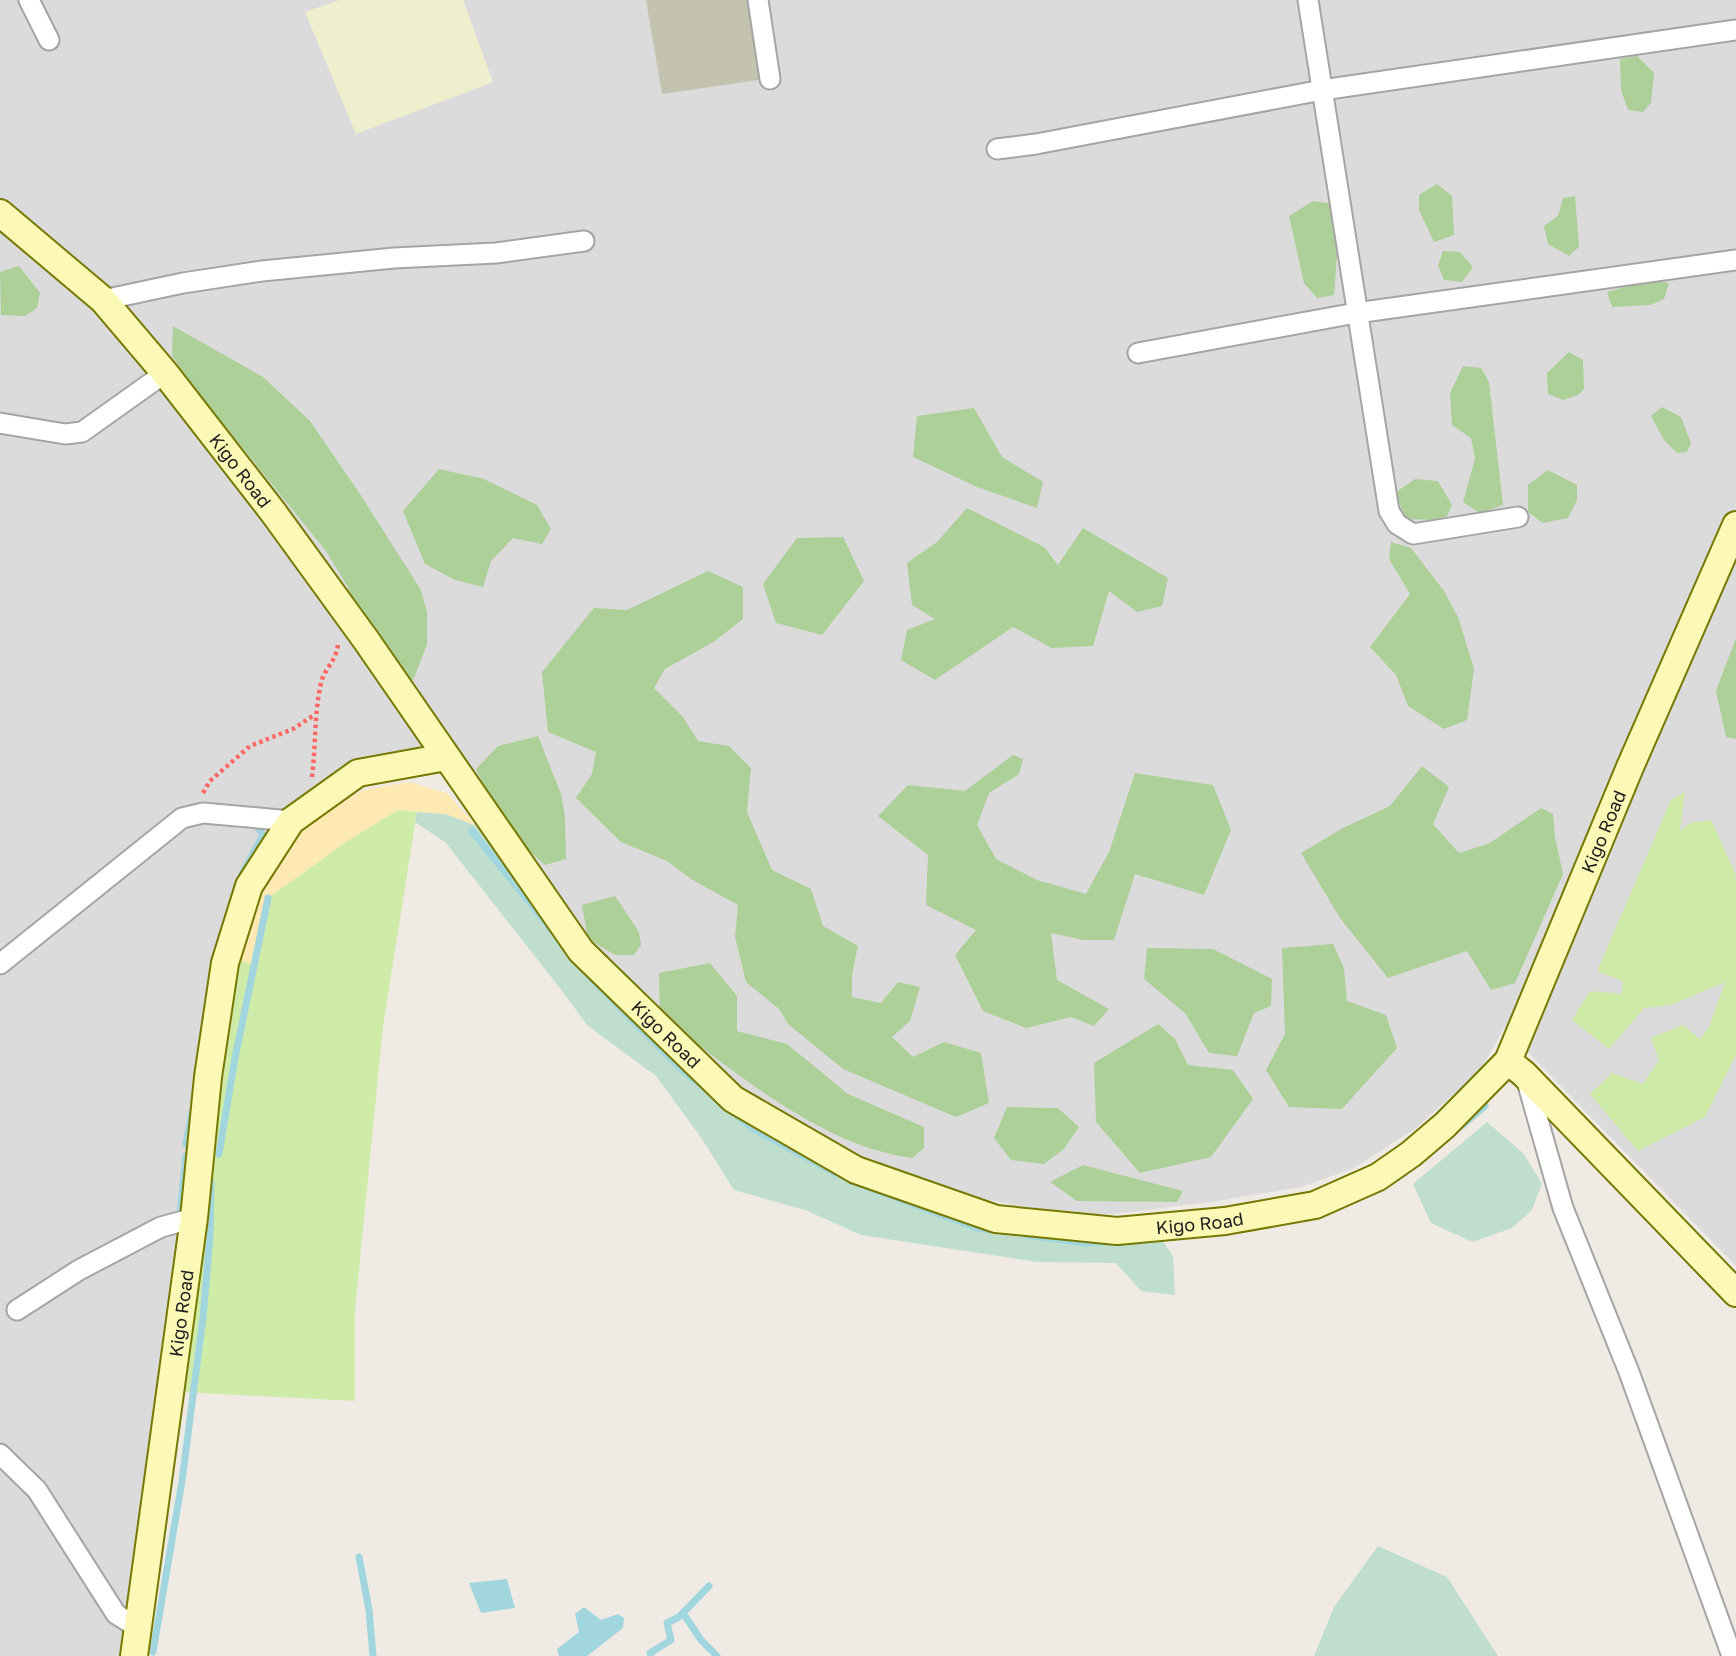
<svg xmlns="http://www.w3.org/2000/svg" width="1736" height="1656" font-family="'Golos Text',sans-serif">
  <style>
    .residential { fill: #dcdbdb }
    .construction { fill: #c4c3af }
    .farmland { fill: #efefce }
    .grass { fill: #cfeba8 }
    .forest { fill: #acd097 }
    .wetland { fill: #c0dece }
    .sand { fill: #ffe9b2 }
    .water { fill: #a2d6df }
    .lines { fill: none; stroke-linecap: round; stroke-linejoin: round }
    .stream { stroke: #a2d6df; stroke-width: 7 }
    .street-casing { stroke: #a5a5a5; stroke-width: 23 }
    .secondary-casing { stroke: #767901; stroke-width: 30 }
    .path { stroke: #fe6966; stroke-width: 4.5; stroke-dasharray: 3.5 3.5; stroke-linecap: butt }
    .street { stroke: #fff; stroke-width: 19 }
    .secondary { stroke: #fcf9b6; stroke-width: 26 }
    .labels { text-anchor: middle; dominant-baseline: central; stroke-width: 7; stroke-linejoin: round; paint-order: stroke }
    .street-label { font-size: 18px; fill: #1e1e1e; stroke: #fff }
  </style>
  <rect width="100%" height="100%" fill="#efebe4"/>
  <polygon class="residential" points="0,0 1736,0 1736,1266 1504,1028 1481,1069 1416,1128 1354,1168 1301,1187 1211,1202 1087,1217 981,1199 868,1160 817,1135 744,1092 629,986 567,919 455,750 422,747 367,756 334,778 238,901 128,1656 0,1656"/>
  <polygon class="construction" points="646,0 754,0 766,79 662,94"/>
  <polygon class="farmland" points="340,0 463,0 493,82 356,134 305,12"/>
  <g class="grass">
    <polygon points="1685,792 1680,831 1690,823 1711,820 1735,873 1736,883 1736,1055 1705,1117 1638,1151 1590,1094 1612,1073 1643,1084 1659,1060 1651,1038 1683,1025 1700,1039 1709,1027 1725,982 1671,1005 1644,1008 1609,1049 1572,1020 1590,991 1622,994 1623,981 1597,971 1671,800"/>
    <polygon points="398,810 417,812 383,1026 355,1311 355,1401 181,1392 239,960 254,964 268,898 347,841"/>
  </g>
  <g class="forest">
    <polygon points="1637,56 1654,73 1651,103 1643,112 1628,110 1621,90 1620,59"/>
    <polygon points="1437,184 1452,196 1454,235 1434,242 1419,210 1419,195"/>
    <polygon points="1575,196 1579,247 1569,256 1548,244 1544,226 1558,216 1563,198"/>
    <polygon points="1313,201 1334,204 1338,242 1334,295 1317,298 1304,283 1289,216"/>
    <polygon points="1443,251 1460,252 1473,267 1462,282 1444,280 1438,265"/>
    <polygon points="19,266 40,293 37,308 25,316 1,315 0,272"/>
    <polygon points="1652,280 1669,283 1664,299 1650,305 1612,307 1607,292"/>
    <polygon points="173,326 263,377 310,421 360,494 421,590 427,612 427,645 413,680 355,647 348,587 326,551 198,393 172,356"/>
    <polygon points="1569,352 1583,360 1584,389 1578,395 1563,400 1548,394 1547,373"/>
    <polygon points="1463,366 1481,368 1489,382 1503,505 1480,513 1463,502 1475,459 1471,438 1452,425 1450,393"/>
    <polygon points="1662,407 1681,417 1691,443 1687,452 1677,453 1664,440 1651,416"/>
    <polygon points="974,408 1002,457 1043,482 1037,508 977,487 913,457 917,416"/>
    <polygon points="439,469 484,479 537,505 551,529 542,544 513,538 491,561 483,587 455,580 425,564 403,511"/>
    <polygon points="1548,470 1577,485 1577,500 1568,518 1543,523 1528,512 1528,485"/>
    <polygon points="1415,479 1438,481 1452,505 1447,516 1436,520 1406,519 1395,493"/>
    <polygon points="967,508 1044,547 1058,565 1083,528 1168,578 1162,606 1137,612 1109,591 1093,646 1052,648 1013,627 935,680 901,660 907,630 935,619 912,605 907,563 937,542"/>
    <polygon points="843,537 864,581 822,635 776,623 763,584 797,538"/>
    <polygon points="1391,542 1411,548 1444,591 1458,617 1474,669 1467,720 1444,729 1408,706 1396,675 1370,647 1410,594 1389,559"/>
    <polygon points="708,571 743,587 743,619 715,641 665,669 654,688 683,717 698,741 729,746 751,768 747,812 772,870 811,889 823,926 858,946 852,975 852,997 881,1003 898,982 920,987 910,1021 892,1037 913,1057 944,1042 981,1053 989,1103 956,1117 843,1069 788,1024 779,1009 746,982 735,937 738,905 691,879 667,861 621,842 576,798 592,774 596,752 548,732 542,672 594,608 627,610"/>
    <polygon points="1736,638 1736,739 1726,737 1716,691"/>
    <polygon points="538,736 561,794 565,817 566,859 545,865 503,828 476,769 498,746"/>
    <polygon points="1013,755 1023,759 1019,774 989,793 977,825 996,859 1037,880 1086,894 1109,852 1135,773 1213,785 1231,830 1204,895 1135,874 1114,940 1083,940 1051,933 1057,980 1109,1009 1094,1026 1071,1017 1026,1028 983,1011 955,955 976,930 926,905 928,855 878,816 908,785 965,791"/>
    <polygon points="1422,766 1449,787 1433,824 1459,853 1490,843 1541,808 1553,814 1555,837 1563,874 1515,983 1491,990 1467,951 1388,978 1340,918 1301,853 1343,828 1390,806"/>
    <polygon points="615,896 639,932 641,945 634,955 615,955 588,939 582,905"/>
    <polygon points="1333,944 1344,968 1347,1001 1386,1015 1397,1048 1342,1109 1289,1107 1266,1070 1285,1034 1282,948"/>
    <polygon points="1147,948 1213,949 1272,979 1271,1006 1254,1013 1237,1056 1209,1053 1185,1013 1144,979"/>
    <path d="M710 963 737 996V1031L787 1044 848 1094 924 1127V1148L912 1158C823 1147 730 1069 660 1015L659 973Z"/>
    <polygon points="1158,1024 1175,1039 1188,1065 1233,1070 1253,1099 1211,1157 1140,1173 1096,1122 1094,1063"/>
    <polygon points="1007,1107 1058,1108 1079,1127 1064,1149 1044,1164 1011,1160 994,1138"/>
    <polygon points="1083,1165 1183,1191 1177,1202 1077,1201 1050,1182"/>
  </g>
  <g class="wetland">
    <polygon points="417,812 446,814 475,825 582,960 699,1077 887,1191 1158,1234 1173,1256 1175,1295 1141,1291 1116,1263 1038,1262 861,1235 805,1210 734,1190 702,1139 656,1076 588,1026 556,983 446,843 415,822"/>
    <polygon points="1487,1122 1523,1153 1542,1184 1532,1210 1512,1228 1472,1242 1431,1223 1413,1184"/>
    <polygon points="1378,1546 1447,1577 1498,1656 1314,1656 1334,1607"/>
  </g>
  <polygon class="sand" points="409,782 447,793 475,825 446,814 398,810 347,841 268,898 254,965 239,960 252,904 280,852 324,810 364,790"/>
  <g class="water">
    <polygon points="507,1579 515,1608 481,1613 469,1583"/>
    <polygon points="584,1607 601,1620 618,1614 624,1618 623,1628 587,1656 559,1656 557,1649 579,1632 575,1614"/>
  </g>
  <g class="lines">
    <g class="stream">
      <polyline points="472,831 551,929"/>
      <polyline points="242,874 263,835 255,824"/>
      <polyline points="589,976 679,1067 701,1085"/>
      <polyline points="734,1113 752,1128 835,1173"/>
      <polyline points="1461,1126 1485,1106"/>
      <polyline points="186,1144 192,1112"/>
      <polyline points="219,1154 235,1058 268,898"/>
      <polyline points="849,1180 977,1228 992,1230"/>
      <polyline points="180,1213 186,1156"/>
      <polyline points="1025,1235 1086,1243 1107,1242"/>
      <polyline points="359,1557 369,1610 373,1656"/>
      <polyline points="683,1613 701,1640 717,1656"/>
      <polyline points="153,1652 182,1481 203,1318 210,1236 211,1182"/>
      <polyline points="651,1656 650,1653 671,1640 667,1623 679,1617 709,1586"/>
    </g>
    <g class="street-casing">
      <g id="street">
        <polyline points="29,0 49,40"/>
        <polyline points="758,0 770,79"/>
        <polyline points="1308,0 1389,511 1397,524 1413,534 1518,517"/>
        <polyline points="997,149 1036,144 1322,90 1736,30"/>
        <polyline points="103,300 183,283 262,271 394,258 496,253 584,241"/>
        <polyline points="1138,353 1356,313 1736,260"/>
        <polyline points="0,423 65,434 82,432 165,373"/>
        <polyline points="0,964 182,818 203,813 291,821"/>
        <polyline points="1526,1078 1563,1208 1629,1372 1732,1656"/>
        <polyline points="17,1310 79,1270 161,1227 194,1218"/>
        <polyline points="0,1454 37,1490 116,1614 140,1629"/>
      </g>
    </g>
    <g class="secondary-casing">
      <g id="secondary">
        <path id="s1" d="M0 213 103 300 165 373 273 512 366 640 581 951 733 1099 856 1170 996 1219 1117 1231 1225 1221 1315 1205 1378 1177 1411 1154 1445 1125 1508 1061 1630 767 1736 525"/>
        <polyline points="1508,1061 1524,1074 1736,1293"/>
        <path id="s2" d="M134 1656 194 1218 208 1077 225 963 249 886 291 821 358 773 446 757"/>
      </g>
    </g>
    <g class="path">
      <path d="M312 777C316 745 314 714 321 683 324 669 337 660 338 644"/>
      <polyline points="203,793 210,781 250,746 293,729 314,715"/>
    </g>
    <use href="#street" class="street"/>
    <use href="#secondary" class="secondary"/>
  </g>
  <g class="labels">
    <g class="street-label">
      <text stroke="none"><textPath href="#s1" startOffset="354">Kigo Road</textPath></text>
      <text stroke="none"><textPath href="#s1" startOffset="2259">Kigo Road</textPath></text>
      <text stroke="none"><textPath href="#s1" startOffset="1062">Kigo Road</textPath></text>
      <text stroke="none"><textPath href="#s1" startOffset="1650">Kigo Road</textPath></text>
      <text stroke="none"><textPath href="#s2" startOffset="346">Kigo Road</textPath></text>
    </g>
  </g>
</svg>
